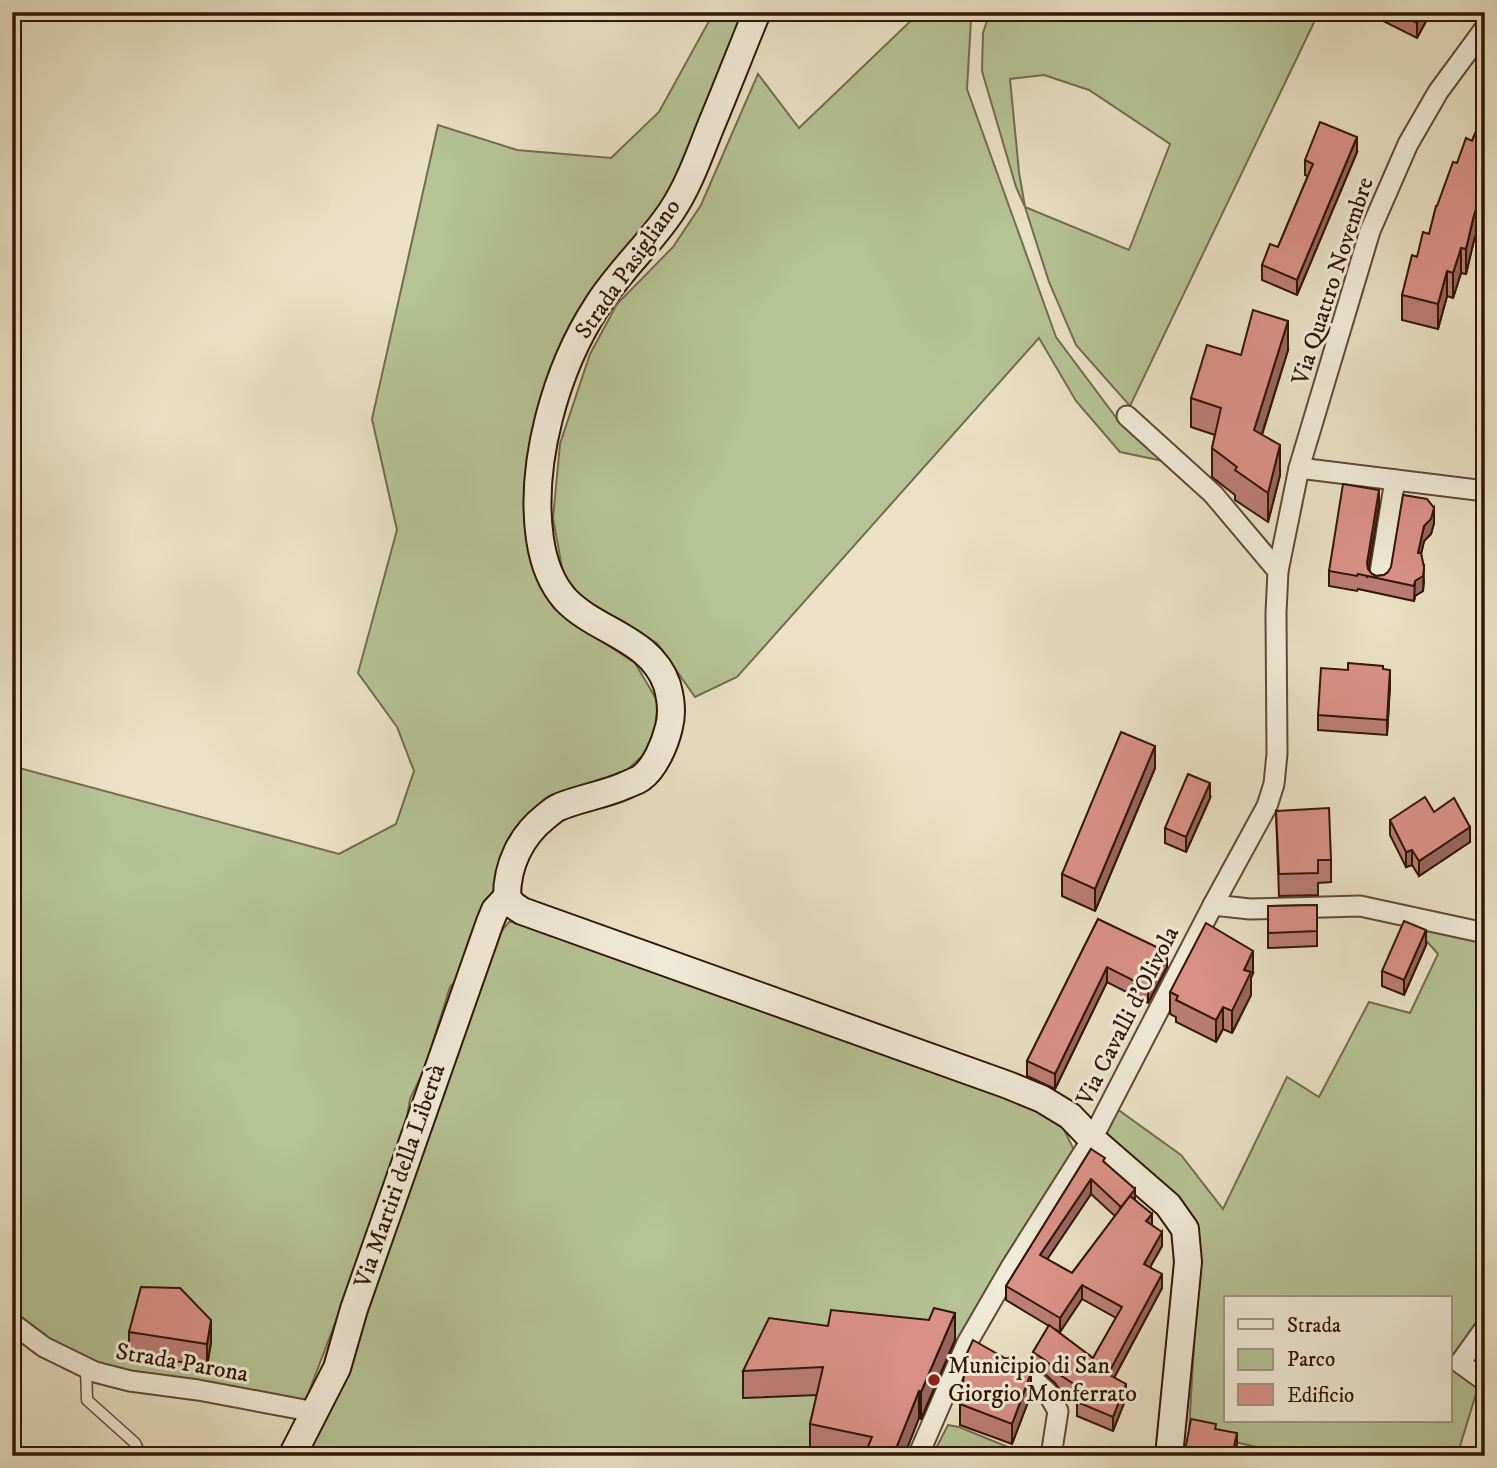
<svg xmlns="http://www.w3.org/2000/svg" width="1497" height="1468" font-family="'IM FELL DW Pica',serif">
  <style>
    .green { fill: #b5c396; stroke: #746c4e; stroke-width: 2; fill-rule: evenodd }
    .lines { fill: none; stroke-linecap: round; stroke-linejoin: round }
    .lane-casing { stroke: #604935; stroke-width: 13 }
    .street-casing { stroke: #604935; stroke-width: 23 }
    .secondary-casing { stroke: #321605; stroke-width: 30 }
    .lane { stroke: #f1ecda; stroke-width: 10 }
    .street { stroke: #f1ecda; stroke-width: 19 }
    .secondary { stroke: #f1ecda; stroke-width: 26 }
    .wall { fill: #bb7d76; stroke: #321605; stroke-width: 2; fill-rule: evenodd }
    .shaded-wall { fill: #996660; stroke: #321605; stroke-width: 2 }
    .building { fill: #da9189; stroke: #321605; stroke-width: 2 }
    .poi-dot { fill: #8f2418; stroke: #f1ecda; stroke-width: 2.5 }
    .labels { text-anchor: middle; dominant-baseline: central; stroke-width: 6; stroke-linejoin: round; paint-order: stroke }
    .street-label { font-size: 24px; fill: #321605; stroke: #f1ecda }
    .poi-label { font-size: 24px; fill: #321605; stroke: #f1ecda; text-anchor: start }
  </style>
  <rect width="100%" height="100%" fill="#eae1c6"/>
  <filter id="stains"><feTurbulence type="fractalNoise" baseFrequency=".00286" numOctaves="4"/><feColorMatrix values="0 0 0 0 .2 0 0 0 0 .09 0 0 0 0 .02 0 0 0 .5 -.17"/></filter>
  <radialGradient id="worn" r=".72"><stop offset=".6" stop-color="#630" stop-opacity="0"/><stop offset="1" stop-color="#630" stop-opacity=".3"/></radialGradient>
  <g class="green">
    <polygon points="714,12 748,12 656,222 603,284 531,469 573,622 635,663 658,702 653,746 628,769 595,787 537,806 517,835 468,968 450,987 424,1070 410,1099 402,1148 305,1402 130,1381 21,1325 12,1310 12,766 339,854 396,824 414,771 397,727 358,673 397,530 372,419 438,125 517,150 611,158 659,112"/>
    <polygon points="920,12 974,12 971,20 967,89 1056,337 1121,424 1163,461 1120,452 1076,401 1039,338 737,677 695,697 657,643 588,608 563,573 553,518 560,444 590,354 617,304 673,247 701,205 758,74 799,128"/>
    <path d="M990 12H1319L1130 406 1076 345 1049 282 1025 207 1016 187 982 71 983 33ZM1044 75 1089 90 1170 144 1129 250 1025 207 1019 172 1010 79Z"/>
    <polygon points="526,920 1039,1107 1060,1122 1076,1154 957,1340 909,1328 823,1394 832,1456 304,1456 342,1388 493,941 509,922"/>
    <path d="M1431 927 1485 937V1382L1479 1384 1457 1456H1265L1260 1448 1189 1431 1200 1239 1188 1213 1164 1184 1102 1130 1117 1109 1181 1155 1223 1209 1287 1077 1319 1097 1369 1002 1410 1013 1438 954 1423 937ZM1226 1298H1450V1421H1226Z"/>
    <polygon points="948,1425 959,1427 1008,1447 1004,1456 932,1456"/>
  </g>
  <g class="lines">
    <g class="lane-casing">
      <polyline id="lane" points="86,1368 87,1400 135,1443 141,1456"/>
    </g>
    <g class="street-casing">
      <g id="street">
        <polyline points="1127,416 1213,494 1278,571"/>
        <polyline points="1299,468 1485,491"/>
        <polyline points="1379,579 1395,480"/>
        <polyline points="1213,905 1250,909 1360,906 1485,933"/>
        <polyline points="12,1323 44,1347 95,1372 130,1381 198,1390 315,1412"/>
        <polyline points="1485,1328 1460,1363 1485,1381"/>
        <polyline points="1010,1368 1037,1383 1047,1392 1058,1411 1051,1456"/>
        <polyline points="918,1456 967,1343 1011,1267 1092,1139 1213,905 1267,806 1274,784 1277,754 1276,613 1278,571 1299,468 1370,231 1408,144 1438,92 1485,28"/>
      </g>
    </g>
    <g class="secondary-casing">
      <g id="secondary">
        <path d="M507 897C507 865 521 836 545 817 550 813 554 809 559 807 580 798 604 795 626 785 630 783 637 781 641 778 655 768 665 744 669 727 673 712 671 699 667 685 651 638 596 632 565 599 551 583 543 560 540 539 529 464 556 369 597 306 618 272 649 245 671 212 688 187 699 156 710 128 726 90 741 51 757 12"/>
        <polyline points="507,897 513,905 522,911 1008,1085 1042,1099 1070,1116 1092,1139 1168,1205 1185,1229 1188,1262 1169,1456"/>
        <polyline points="292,1456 337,1368 354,1309 490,922 495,910 507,897"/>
      </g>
    </g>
    <use href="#lane" class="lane"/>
    <use href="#street" class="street"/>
    <use href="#secondary" class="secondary"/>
  </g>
  <g class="wall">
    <polygon points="1381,12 1431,12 1417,38 1381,20"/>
    <polygon points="1485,110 1485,208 1474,240 1466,274 1461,273 1453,298 1447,296 1438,329 1402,320 1402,295 1417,257 1429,234 1437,206 1457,163 1472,141"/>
    <polygon points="1357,152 1297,295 1262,280 1262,265 1278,247 1308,176 1305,175 1305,160"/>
    <polygon points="1288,350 1262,435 1280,475 1268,522 1235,500 1235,495 1212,477 1212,448 1215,435 1191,427 1191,398 1241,355"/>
    <polygon points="1379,505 1368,569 1372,574 1376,576 1384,575 1388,572 1434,523 1431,534 1424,541 1421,553 1424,582 1423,591 1415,596 1414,601 1358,589 1357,591 1329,586 1329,571"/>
    <polygon points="1348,670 1390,685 1387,735 1318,730 1318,715"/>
    <polygon points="1155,768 1095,911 1062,896 1062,874"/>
    <polygon points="1210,798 1186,852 1165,843 1165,828"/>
    <polygon points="1276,811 1331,860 1331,882 1318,883 1318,895 1279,896"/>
    <polygon points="1434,812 1470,842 1419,876 1412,865 1406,867 1390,835 1390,820"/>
    <polygon points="1317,905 1317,946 1268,948 1268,906"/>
    <polygon points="1098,919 1167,967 1148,1003 1107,982 1055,1089 1027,1076 1027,1061"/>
    <polygon points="1426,945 1404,995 1382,986 1382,971"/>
    <polygon points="1253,973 1251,978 1251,995 1232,1033 1223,1029 1216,1042 1176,1022 1176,1017 1170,1014 1170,992"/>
    <path d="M1091 1149 1105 1163 1135 1201 1152 1225 1162 1246 1150 1267 1162 1288 1114 1378 1126 1398 1113 1431 1077 1416V1401L1060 1390 1055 1383 1045 1374 1033 1367V1352L1049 1326 1006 1300V1286ZM1091 1194 1115 1216 1072 1273 1047 1259ZM1082 1299 1116 1318 1093 1358 1054 1329 1060 1332Z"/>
    <polygon points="828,1326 955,1340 921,1419 919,1418 904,1456 832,1456 810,1451 810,1424 817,1395 743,1398 743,1371"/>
    <polygon points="129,1332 211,1342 207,1366 129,1354"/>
    <polygon points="1031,1394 1012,1444 960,1425 960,1404"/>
  </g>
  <g class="shaded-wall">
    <polygon points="1423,12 1431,12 1417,38 1417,23"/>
    <polygon points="1357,137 1357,152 1297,295 1297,280"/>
    <polygon points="1485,183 1485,208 1474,240 1466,274 1466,249 1474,215"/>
    <polygon points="1461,248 1461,273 1453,298 1453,273"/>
    <polygon points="1447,271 1447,296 1438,329 1438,304"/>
    <polygon points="1288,321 1288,350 1254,459 1254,430"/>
    <polygon points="1280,445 1280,475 1268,522 1268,493"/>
    <polygon points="1379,490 1379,505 1367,578 1367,563"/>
    <polygon points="1434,508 1434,523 1431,534 1424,541 1418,568 1418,553 1424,526"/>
    <polygon points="1424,567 1423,591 1415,596 1414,601 1415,581"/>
    <polygon points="1390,670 1390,685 1387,735 1387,720"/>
    <polygon points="1155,746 1155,768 1095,911 1095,889"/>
    <polygon points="1210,783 1210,798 1186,852 1186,837"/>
    <polygon points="1470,827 1470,842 1419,876 1419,861"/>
    <polygon points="1412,850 1412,865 1406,867 1406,852"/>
    <polygon points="1426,930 1426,945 1404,995 1404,980"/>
    <polygon points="1253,951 1253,973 1251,978 1251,995 1232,1033 1232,1011 1244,970"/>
    <polygon points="1167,952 1167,967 1148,1003 1148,988"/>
    <polygon points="1107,967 1107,982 1055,1089 1055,1074"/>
    <polygon points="1223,1007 1223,1029 1216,1042 1216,1020"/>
    <polygon points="1091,1179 1091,1194 1040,1270 1040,1255"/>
    <polygon points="1135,1189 1135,1203 1121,1207"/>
    <polygon points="1152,1214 1152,1228 1146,1221"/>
    <polygon points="1162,1232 1162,1246 1144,1278 1144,1264"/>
    <polygon points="1162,1274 1162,1288 1108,1389 1108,1374"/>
    <polygon points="1082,1285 1082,1299 1060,1332 1060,1318"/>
    <polygon points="955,1313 955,1340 921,1419 921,1392"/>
    <polygon points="211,1320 211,1342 207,1366 207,1344"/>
    <polygon points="1031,1373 1031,1394 1012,1444 1012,1424"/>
    <polygon points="1126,1384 1126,1398 1113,1431 1113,1417"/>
    <polygon points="919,1391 919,1418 904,1456 893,1456"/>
    <polygon points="1237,1433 1237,1448 1236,1456 1232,1456"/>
  </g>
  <g class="building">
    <polygon points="1395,12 1423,12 1417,23"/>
    <polygon points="1485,110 1485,183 1474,215 1466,249 1461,248 1453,273 1447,271 1438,304 1402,295 1412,255 1417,257 1423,232 1429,234 1436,206 1437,206 1453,162 1457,163 1466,138 1472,141"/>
    <polygon points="1320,122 1357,137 1297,280 1262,265 1270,244 1278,247 1313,164 1305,160"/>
    <polygon points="1253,310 1288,321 1254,430 1280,445 1268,493 1235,470 1237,467 1212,448 1221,408 1191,398 1207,345 1241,355"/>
    <polygon points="1343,484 1379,490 1367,563 1368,569 1372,574 1376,576 1384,575 1388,572 1391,567 1403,495 1427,499 1434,508 1431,519 1424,526 1418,553 1421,553 1424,567 1423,576 1415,581 1414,586 1358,574 1357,576 1329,571"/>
    <polygon points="1348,663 1383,666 1383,669 1390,670 1387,720 1318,715 1321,668 1348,670"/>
    <polygon points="1121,732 1155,746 1095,889 1062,874"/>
    <polygon points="1188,774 1210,783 1186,837 1165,828"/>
    <polygon points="1425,797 1434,812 1454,798 1470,827 1419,861 1412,850 1406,852 1390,820"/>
    <polygon points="1329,808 1331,860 1318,860 1318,873 1279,874 1276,811"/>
    <polygon points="1317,905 1317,931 1268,933 1268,906"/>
    <polygon points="1098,919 1167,952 1148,988 1107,967 1055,1074 1027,1061"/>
    <polygon points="1404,921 1426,930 1404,980 1382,971"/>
    <polygon points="1206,923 1253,951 1244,970 1251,972 1232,1011 1223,1007 1216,1020 1176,1000 1178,996 1170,992"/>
    <polygon points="1091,1149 1105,1158 1103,1161 1135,1189 1121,1207 1091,1179 1040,1255 1072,1273 1130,1196 1152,1214 1146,1221 1162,1232 1144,1264 1162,1274 1108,1374 1126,1384 1113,1417 1077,1402 1080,1388 1060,1375 1055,1369 1045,1360 1033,1352 1049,1325 1093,1358 1122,1307 1082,1285 1060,1318 1006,1286"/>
    <polygon points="141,1287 180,1288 211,1320 207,1344 129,1332"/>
    <polygon points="934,1308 955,1313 921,1392 919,1391 893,1456 864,1456 872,1437 810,1424 823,1367 743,1371 769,1318 828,1326 831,1310 929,1320"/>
    <polygon points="973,1340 1031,1373 1012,1424 960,1404 967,1353"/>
    <polygon points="1191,1419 1216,1424 1215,1429 1237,1433 1232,1456 1184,1456"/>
  </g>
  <circle class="poi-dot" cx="934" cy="1380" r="7"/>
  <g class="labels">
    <g class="street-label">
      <text transform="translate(628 269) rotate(-55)">Strada Pasigliano</text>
      <text transform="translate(1333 281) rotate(-72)">Via Quattro Novembre</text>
      <text transform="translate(1128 1016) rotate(-63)">Via Cavalli d'Olivola</text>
      <text transform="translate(400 1176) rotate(-71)">Via Martiri della Libertà</text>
      <text transform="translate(182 1363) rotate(10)">Strada Parona</text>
    </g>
    <g class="poi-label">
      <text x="948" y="1366">Municipio di San<tspan x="948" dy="28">Giorgio Monferrato</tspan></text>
    </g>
  </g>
  <rect width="1497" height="1468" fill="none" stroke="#eae1c6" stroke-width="42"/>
  <rect x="14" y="14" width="1469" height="1440" fill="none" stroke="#321605" stroke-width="3.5"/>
  <rect x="21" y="21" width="1455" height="1426" fill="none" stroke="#321605" stroke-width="2"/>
  <rect x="1224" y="1296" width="228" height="126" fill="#f1ecda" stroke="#a59685" stroke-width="2"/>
  <rect x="1238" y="1319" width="35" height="10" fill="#f1ecda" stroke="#a59685" stroke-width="2"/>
  <text x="1287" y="1332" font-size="21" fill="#321605">Strada</text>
  <rect x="1238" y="1349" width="35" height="21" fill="#b5c396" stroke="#a59685" stroke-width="2"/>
  <text x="1287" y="1366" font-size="21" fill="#321605">Parco</text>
  <rect x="1238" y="1384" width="35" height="21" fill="#da9189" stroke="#a59685" stroke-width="2"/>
  <text x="1287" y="1402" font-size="21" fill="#321605">Edificio</text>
  <rect width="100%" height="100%" filter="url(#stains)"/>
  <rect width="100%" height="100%" fill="url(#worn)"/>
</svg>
